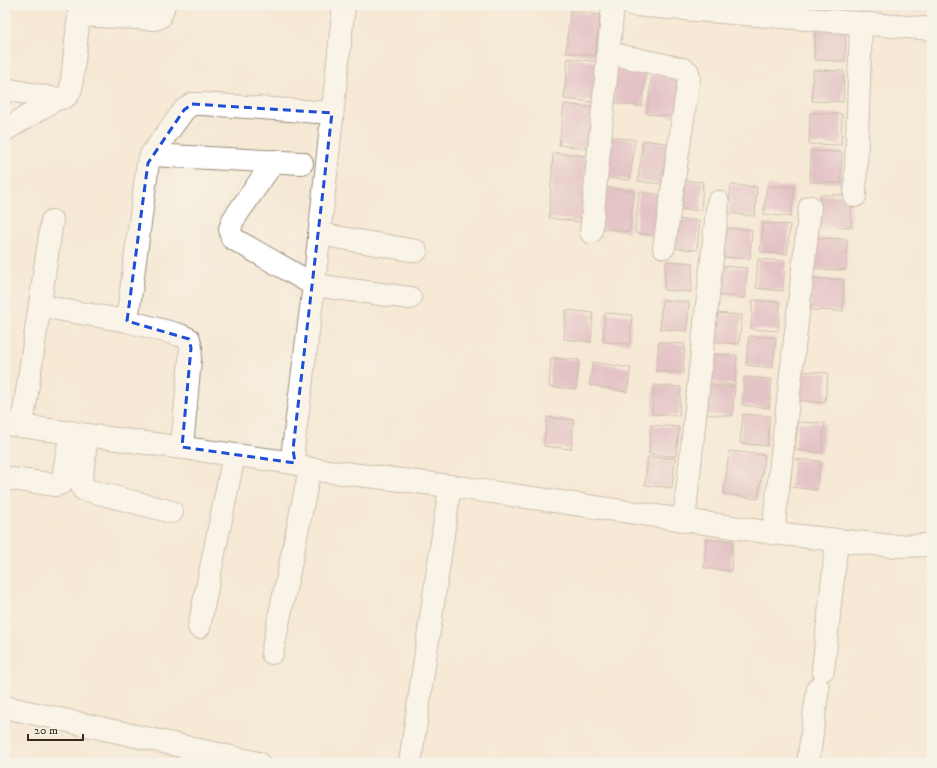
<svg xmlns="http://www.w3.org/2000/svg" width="937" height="768" font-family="'IM FELL DW Pica',serif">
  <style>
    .building { fill: #ce95b5 }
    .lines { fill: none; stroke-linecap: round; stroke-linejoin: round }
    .minor-casing { stroke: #988a7a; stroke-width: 24 }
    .minor { stroke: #fff; stroke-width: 22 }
    .marked { fill: none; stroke: #1d4ed8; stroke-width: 3; stroke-dasharray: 8 5; stroke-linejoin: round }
  </style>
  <rect width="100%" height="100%" fill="#f7f3e8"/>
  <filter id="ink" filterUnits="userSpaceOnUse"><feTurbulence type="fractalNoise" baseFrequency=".025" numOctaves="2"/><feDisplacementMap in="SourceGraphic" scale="8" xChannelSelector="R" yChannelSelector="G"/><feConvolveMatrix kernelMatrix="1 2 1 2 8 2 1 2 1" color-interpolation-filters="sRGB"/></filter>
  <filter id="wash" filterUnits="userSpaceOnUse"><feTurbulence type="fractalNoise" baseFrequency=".012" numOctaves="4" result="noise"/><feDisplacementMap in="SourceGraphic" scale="16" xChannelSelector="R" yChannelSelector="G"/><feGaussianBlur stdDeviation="0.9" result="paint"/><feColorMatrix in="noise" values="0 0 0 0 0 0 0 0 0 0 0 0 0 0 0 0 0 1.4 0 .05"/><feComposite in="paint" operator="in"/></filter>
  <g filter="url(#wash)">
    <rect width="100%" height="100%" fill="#f5e9d5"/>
    <g id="blocks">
      <g class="building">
        <polygon points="570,11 600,15 595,56 566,52"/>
        <polygon points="815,29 846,29 845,61 814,60"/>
        <polygon points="568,58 598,62 593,102 564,99"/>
        <polygon points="617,62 647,65 642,106 613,103"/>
        <polygon points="813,70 844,71 843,102 812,101"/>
        <polygon points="652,73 682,77 677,117 647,114"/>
        <polygon points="564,104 593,108 589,149 559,145"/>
        <polygon points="810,113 842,114 841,145 809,144"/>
        <polygon points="605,136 635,140 630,180 600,177"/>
        <polygon points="643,140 672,144 668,185 638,181"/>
        <polygon points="811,151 842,152 841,183 810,182"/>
        <polygon points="553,153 587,156 582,222 549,218"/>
        <polygon points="676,180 703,182 701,211 674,208"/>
        <polygon points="731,185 757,187 755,216 728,213"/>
        <polygon points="767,186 794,187 791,217 764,214"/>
        <polygon points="604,187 634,191 629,232 599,228"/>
        <polygon points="639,192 669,196 664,237 635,233"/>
        <polygon points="820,195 851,195 851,227 819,226"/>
        <polygon points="673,219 700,221 697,250 671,248"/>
        <polygon points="763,223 790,225 787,254 760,252"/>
        <polygon points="725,228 752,230 750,259 723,257"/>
        <polygon points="815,238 847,239 846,270 814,269"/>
        <polygon points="758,259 785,261 783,291 756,288"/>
        <polygon points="666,261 693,263 691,292 664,290"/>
        <polygon points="721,266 747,268 745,298 718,295"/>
        <polygon points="812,278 844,280 843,311 811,310"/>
        <polygon points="662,300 689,302 687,331 660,329"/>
        <polygon points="753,300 780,302 778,331 751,329"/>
        <polygon points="566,310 593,313 591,342 564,339"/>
        <polygon points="605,313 632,315 630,344 603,342"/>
        <polygon points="715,313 742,315 739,344 713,342"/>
        <polygon points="749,336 776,338 773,368 746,365"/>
        <polygon points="659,342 685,344 683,373 656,371"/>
        <polygon points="711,354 737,355 735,385 708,382"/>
        <polygon points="551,358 579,360 576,389 549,387"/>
        <polygon points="593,362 631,368 627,392 589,385"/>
        <polygon points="801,371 828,373 825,403 798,400"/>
        <polygon points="744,377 772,379 769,408 742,405"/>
        <polygon points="654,385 681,387 679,416 652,414"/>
        <polygon points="708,385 735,387 732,416 705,414"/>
        <polygon points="743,414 770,416 767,446 740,443"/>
        <polygon points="547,417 574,420 571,449 544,446"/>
        <polygon points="798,422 825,423 822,453 795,450"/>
        <polygon points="651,425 679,427 676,456 649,454"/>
        <polygon points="729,451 765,455 758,499 724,494"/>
        <polygon points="648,457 675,458 672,488 645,485"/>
        <polygon points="793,459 820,461 817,490 790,487"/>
        <polygon points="706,539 733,541 731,571 704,568"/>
      </g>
    </g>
  </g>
  <g filter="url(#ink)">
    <use href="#blocks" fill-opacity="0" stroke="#988a7a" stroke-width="1"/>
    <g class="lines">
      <g class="minor-casing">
        <g id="minor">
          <polyline points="344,5 314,285 293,449 295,463 310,469 450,486 773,533 892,546 932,545"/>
          <polyline points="634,5 932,29"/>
          <polyline points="79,15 154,19 160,17 164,5"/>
          <polyline points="608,53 683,69 688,72 689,78 664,247"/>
          <path d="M5 89 56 99C64 98 68 97 71 89L80 5"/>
          <polyline points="5,130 56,99"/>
          <polyline points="151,155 302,163"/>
          <polyline points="274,161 233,220 230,229 232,238 314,285 410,298"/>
          <polyline points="855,196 861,24"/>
          <polyline points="591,232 613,5"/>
          <polyline points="319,234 416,251"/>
          <polyline points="40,306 127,321 180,335 189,339 191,348 182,447"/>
          <polyline points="127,321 148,163 151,155 184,110 192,104 203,104 332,113"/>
          <polyline points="5,424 295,463"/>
          <polyline points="22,426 52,221"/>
          <polyline points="87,435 81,483 83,489 172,512"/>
          <polyline points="5,478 56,485 62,483 71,432"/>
          <polyline points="684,521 718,202"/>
          <polyline points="773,533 810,207"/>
          <polyline points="199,627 234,455"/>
          <polyline points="272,653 310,469"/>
          <polyline points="823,670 837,540"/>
          <polyline points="5,707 258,763"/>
          <polyline points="410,763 450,486"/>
          <polyline points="808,763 818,688"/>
        </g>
      </g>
      <use href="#minor" class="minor"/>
    </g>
  </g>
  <path d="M0 0H937V768H0ZM192 104 332 113 293 449 295 463 182 447 191 348 189 339 127 321 148 163 184 110Z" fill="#f5e9d5" fill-opacity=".55" fill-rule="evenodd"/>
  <path class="marked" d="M192 104 332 113 293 449 295 463 182 447 191 348 189 339 127 321 148 163 184 110Z"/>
  <rect width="937" height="768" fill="none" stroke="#f7f3e8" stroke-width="20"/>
  <path d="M28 734v6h55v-6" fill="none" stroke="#3b2a1e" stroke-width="2"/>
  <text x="34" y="734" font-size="12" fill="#3b2a1e" stroke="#f7f3e8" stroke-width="3" paint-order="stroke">20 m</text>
</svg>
